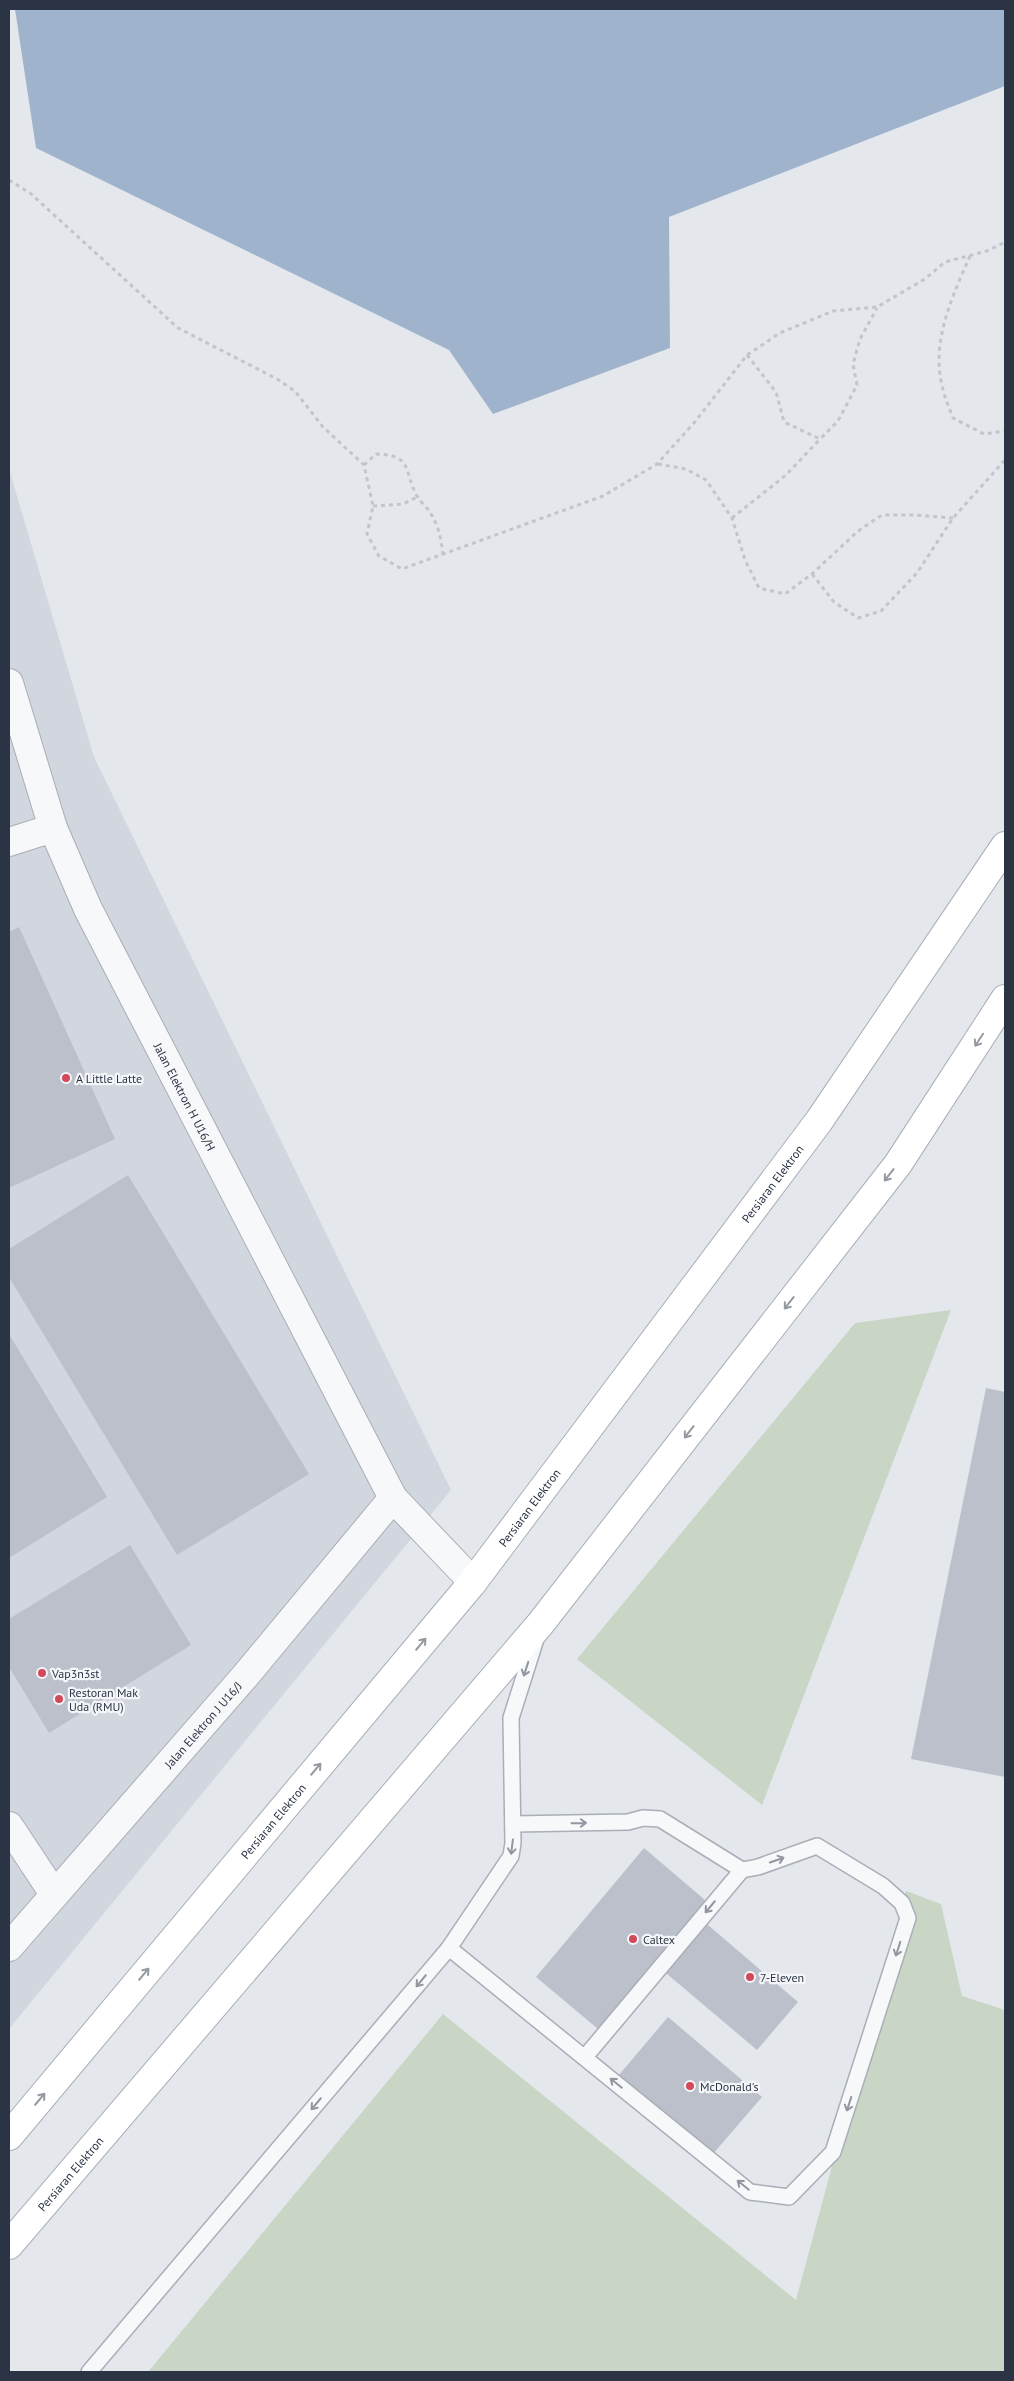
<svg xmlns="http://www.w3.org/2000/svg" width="1014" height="2381" font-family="'PT Sans',sans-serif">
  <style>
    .built { fill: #d2d6de }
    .green { fill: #c9d6c5 }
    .water { fill: #9fb4cc }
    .building { fill: #bbc0ca }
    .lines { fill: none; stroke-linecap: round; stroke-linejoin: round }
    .lane-casing { stroke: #a9aeb7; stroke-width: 18 }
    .street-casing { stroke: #a9aeb7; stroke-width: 30 }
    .secondary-casing { stroke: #a9aeb7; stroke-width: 30 }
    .path { stroke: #c2c5cb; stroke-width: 3; stroke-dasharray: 4 4; stroke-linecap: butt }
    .lane { stroke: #f7f8fa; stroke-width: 15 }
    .street { stroke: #f7f8fa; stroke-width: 28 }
    .secondary { stroke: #fff; stroke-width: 28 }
    .oneway { stroke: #959aa2 }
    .oneway2 { stroke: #9196a0 }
    .poi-dot { fill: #d1495b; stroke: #f4f6f9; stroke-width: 2 }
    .labels { text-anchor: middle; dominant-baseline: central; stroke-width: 4.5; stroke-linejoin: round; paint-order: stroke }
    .poi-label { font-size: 12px; fill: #2b3445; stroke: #f4f6f9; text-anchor: start }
    .street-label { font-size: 12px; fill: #2b3445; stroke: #f4f6f9 }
  </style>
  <rect width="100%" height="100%" fill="#e4e7ec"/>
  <polygon class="built" points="9,469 94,757 451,1490 9,2029"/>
  <g class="green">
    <polygon points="951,1310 762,1805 577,1659 855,1323"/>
    <polygon points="906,1891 941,1904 962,1996 1005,2010 1005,2372 148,2372 443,2014 796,2300"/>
  </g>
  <polygon class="water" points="15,9 1005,9 1005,86 669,217 670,348 493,414 449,350 36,148"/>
  <g class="building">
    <polygon points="19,927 115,1139 9,1188 9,932"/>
    <polygon points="128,1175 309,1474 177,1555 9,1277 9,1249"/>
    <polygon points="9,1334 107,1497 9,1558"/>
    <polygon points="986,1388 1005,1392 1005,1777 911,1759"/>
    <polygon points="130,1545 191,1645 49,1733 9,1667 9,1619"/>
    <polygon points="644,1848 712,1906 701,1919 798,2002 757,2050 660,1968 604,2034 536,1977"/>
    <polygon points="668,2017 762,2097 712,2155 619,2075"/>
  </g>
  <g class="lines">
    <g class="lane-casing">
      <g id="lane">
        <polyline points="449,1948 750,2192 789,2197 833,2152 908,1918 902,1903 883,1886 817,1846 758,1867 742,1870 660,1819 643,1818 628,1822 513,1824"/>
        <polyline points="585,2057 742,1870"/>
        <polyline points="89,2372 449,1948 511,1856 513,1843 511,1718 536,1639"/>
      </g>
    </g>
    <g class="street-casing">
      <g id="street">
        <path id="s1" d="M9 683 53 828 88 909 393 1498 473 1582"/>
        <polyline points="9,842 53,828"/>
        <polyline points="9,1826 54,1894"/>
        <path id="s2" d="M9 1947 246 1675 393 1498"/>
      </g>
    </g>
    <g class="secondary-casing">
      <g id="secondary">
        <path id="s3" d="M9 2136 473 1582 819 1121 1005 846"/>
        <path id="s4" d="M9 2245 541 1623 898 1164 1005 999"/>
      </g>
    </g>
    <g class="path">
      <polyline points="9,180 30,193 178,328 277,379 295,391 323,427 364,465 373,506 367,534 379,556 402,569 603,496 657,464 694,423 747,355 780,333 833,311 877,307 925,279 945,262 987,251 1005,242"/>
      <path d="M970 256C953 295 931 341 942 385 944 396 949 407 953 418L984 434 1005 431"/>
      <polyline points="747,355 776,392 784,422 820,439 838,421 857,385 853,364 860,339 877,308"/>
      <polyline points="658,464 686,469 706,480 732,518 745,560 759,588 785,594 812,574 858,531 882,515 914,515 953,518"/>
      <path d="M364 465 376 454C414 455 403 471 417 496 420 502 426 506 429 511 439 525 441 539 443 555"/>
      <polyline points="373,506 403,504 417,497"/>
      <polyline points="732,518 786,475 820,439"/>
      <polyline points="812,574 834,602 858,618 881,611 917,573 953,518 1005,460"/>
    </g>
    <use href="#lane" class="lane"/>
    <use href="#street" class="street"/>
    <use href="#secondary" class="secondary"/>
  </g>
  <defs><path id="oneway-shaft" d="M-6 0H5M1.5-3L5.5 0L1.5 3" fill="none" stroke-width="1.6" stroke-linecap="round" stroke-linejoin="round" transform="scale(1.25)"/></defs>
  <g class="oneway">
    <use href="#oneway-shaft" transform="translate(979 1040) rotate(123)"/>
    <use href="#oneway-shaft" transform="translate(889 1175) rotate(128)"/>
    <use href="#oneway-shaft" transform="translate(789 1303) rotate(128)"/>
    <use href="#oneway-shaft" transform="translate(689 1432) rotate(128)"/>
    <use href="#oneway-shaft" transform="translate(421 1644) rotate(-50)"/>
    <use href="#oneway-shaft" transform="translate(316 1769) rotate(-50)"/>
    <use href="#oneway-shaft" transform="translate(144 1974) rotate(-50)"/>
    <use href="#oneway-shaft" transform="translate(40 2099) rotate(-50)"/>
  </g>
  <g class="oneway2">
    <use href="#oneway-shaft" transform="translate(526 1669) rotate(108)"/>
    <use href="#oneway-shaft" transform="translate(579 1823) rotate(-1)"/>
    <use href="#oneway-shaft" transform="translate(512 1847) rotate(97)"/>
    <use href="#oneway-shaft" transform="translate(777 1860) rotate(-19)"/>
    <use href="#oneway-shaft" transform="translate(710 1907) rotate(130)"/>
    <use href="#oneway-shaft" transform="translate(898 1949) rotate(108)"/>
    <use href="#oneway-shaft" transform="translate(421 1981) rotate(130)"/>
    <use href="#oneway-shaft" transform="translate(616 2083) rotate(-141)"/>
    <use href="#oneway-shaft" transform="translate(316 2104) rotate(130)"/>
    <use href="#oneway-shaft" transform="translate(849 2104) rotate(108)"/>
    <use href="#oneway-shaft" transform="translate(743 2185) rotate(-141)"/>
  </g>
  <g class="poi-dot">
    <circle cx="66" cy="1078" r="5"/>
    <circle cx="42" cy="1673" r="5"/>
    <circle cx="59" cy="1699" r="5"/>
    <circle cx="633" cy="1939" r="5"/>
    <circle cx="750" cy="1977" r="5"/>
    <circle cx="690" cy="2086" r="5"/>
  </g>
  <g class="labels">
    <g class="poi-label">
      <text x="76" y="1078">A Little Latte</text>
      <text x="52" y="1673">Vap3n3st</text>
      <text x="69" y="1692">Restoran Mak<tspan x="69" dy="14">Uda (RMU)</tspan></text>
      <text x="643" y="1939">Caltex</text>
      <text x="760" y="1977">7-Eleven</text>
      <text x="700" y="2086">McDonald's</text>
    </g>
    <g class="street-label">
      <text stroke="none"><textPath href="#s1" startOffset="451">Jalan Elektron H U16/H</textPath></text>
      <text stroke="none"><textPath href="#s3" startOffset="1221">Persiaran Elektron</textPath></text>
      <text stroke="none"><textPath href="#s3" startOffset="816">Persiaran Elektron</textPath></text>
      <text stroke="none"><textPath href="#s2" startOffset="295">Jalan Elektron J U16/J</textPath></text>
      <text stroke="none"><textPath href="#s3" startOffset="411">Persiaran Elektron</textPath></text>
      <text stroke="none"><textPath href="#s4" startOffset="94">Persiaran Elektron</textPath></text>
    </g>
  </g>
  <rect width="1014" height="2381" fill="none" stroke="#2b3445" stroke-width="20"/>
</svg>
